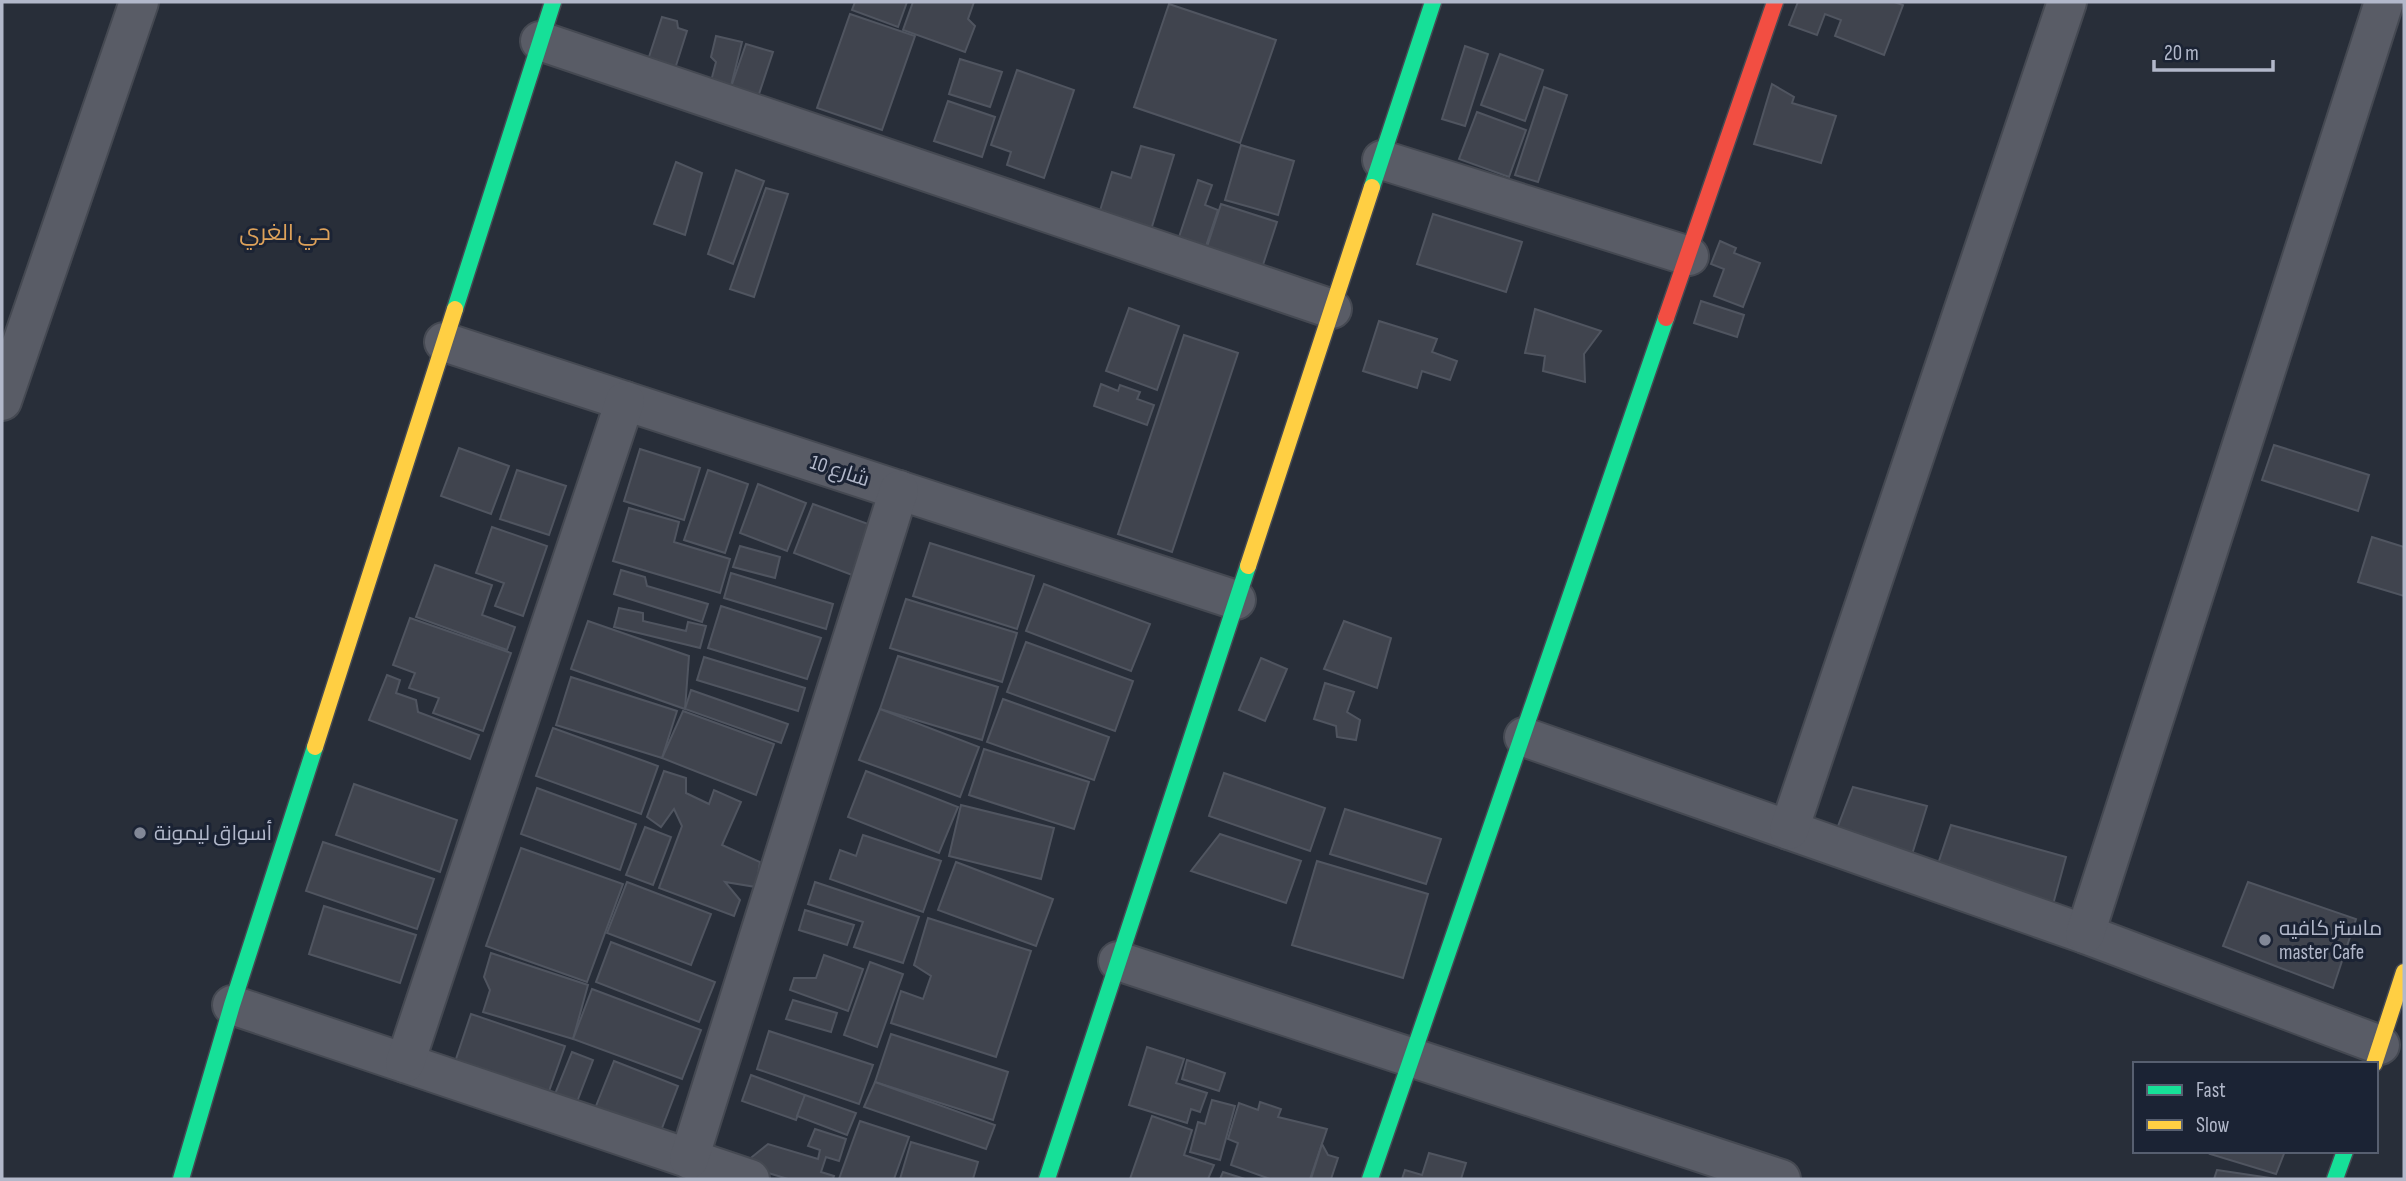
<svg xmlns="http://www.w3.org/2000/svg" width="2406" height="1181" font-family="'Sofia Sans Condensed',Cairo,sans-serif">
  <style>
    .building { fill: #40444e; stroke: #505560; stroke-width: 2 }
    .lines { fill: none; stroke-linecap: round; stroke-linejoin: round }
    .street-casing { stroke: #454952; stroke-width: 42 }
    .fast-casing { stroke: #454952; stroke-width: 19 }
    .slow-casing { stroke: #454952; stroke-width: 19 }
    .jam-casing { stroke: #454952; stroke-width: 19 }
    .street { stroke: #595c66; stroke-width: 38 }
    .fast { stroke: #16e098; stroke-width: 16 }
    .slow { stroke: #ffcf43; stroke-width: 16 }
    .jam { stroke: #f24e42; stroke-width: 16 }
    .poi-dot { fill: #828897; stroke: #1b2334; stroke-width: 2.5 }
    .labels { text-anchor: middle; dominant-baseline: central; stroke-width: 6; stroke-linejoin: round; paint-order: stroke }
    .street-label { font-size: 21px; fill: #b2b8ca; stroke: #1b2334 }
    .poi-label { font-size: 21px; fill: #b2b8ca; stroke: #1b2334; text-anchor: start }
    .neighbourhood-label { font-size: 23px; fill: #dea25a; stroke: #1b2334 }
  </style>
  <rect width="100%" height="100%" fill="#282e39"/>
  <g class="building">
    <polygon points="855,2 907,2 898,27 852,10"/>
    <polygon points="913,2 974,2 968,19 975,26 965,52 903,30"/>
    <polygon points="1798,2 1894,2 1903,5 1884,55 1835,36 1841,20 1825,14 1817,35 1789,25"/>
    <polygon points="1169,4 1276,40 1240,143 1134,107"/>
    <polygon points="850,14 915,36 882,130 817,108"/>
    <polygon points="662,17 677,21 678,28 687,31 673,75 646,66"/>
    <polygon points="716,36 742,42 730,90 710,85 716,62 711,57"/>
    <polygon points="746,44 773,52 757,100 730,90"/>
    <polygon points="1465,46 1488,54 1465,126 1442,119"/>
    <polygon points="1500,54 1543,70 1525,121 1481,105"/>
    <polygon points="960,59 1002,72 990,107 949,94"/>
    <polygon points="1017,70 1074,90 1044,178 1007,165 1011,152 991,145"/>
    <polygon points="1772,84 1794,97 1792,103 1836,116 1821,163 1754,144"/>
    <polygon points="1544,87 1567,95 1538,182 1515,175"/>
    <polygon points="948,101 995,117 982,157 934,141"/>
    <polygon points="1477,112 1526,130 1509,177 1459,159"/>
    <polygon points="1241,145 1294,161 1278,215 1225,200"/>
    <polygon points="1141,146 1174,155 1150,233 1098,217 1112,172 1131,178"/>
    <polygon points="676,162 702,173 685,235 654,224"/>
    <polygon points="736,170 764,181 733,264 708,254"/>
    <polygon points="1198,180 1212,185 1205,205 1218,210 1206,246 1179,237"/>
    <polygon points="766,188 788,194 754,297 730,289"/>
    <polygon points="1221,204 1277,222 1260,274 1204,256"/>
    <polygon points="1433,214 1522,242 1506,292 1417,264"/>
    <polygon points="1720,241 1736,248 1734,253 1760,263 1743,307 1714,296 1724,269 1711,264"/>
    <polygon points="1701,301 1744,315 1737,337 1694,323"/>
    <polygon points="1129,308 1179,326 1157,390 1106,371"/>
    <polygon points="1535,309 1601,331 1584,354 1585,382 1543,371 1545,356 1525,353"/>
    <polygon points="1379,321 1437,339 1432,352 1457,361 1450,380 1422,371 1417,388 1363,371"/>
    <polygon points="1184,335 1238,353 1172,552 1118,534"/>
    <polygon points="1101,384 1118,391 1120,385 1140,392 1137,399 1154,405 1147,425 1094,406"/>
    <polygon points="2274,445 2369,475 2358,511 2262,480"/>
    <polygon points="459,448 509,466 491,514 441,496"/>
    <polygon points="640,449 700,468 684,520 624,501"/>
    <polygon points="517,470 566,486 549,535 500,519"/>
    <polygon points="708,470 748,484 725,553 684,540"/>
    <polygon points="758,484 806,503 787,551 740,533"/>
    <polygon points="813,504 871,525 852,575 794,553"/>
    <polygon points="629,508 679,522 674,542 730,559 720,593 613,561"/>
    <polygon points="492,527 547,546 523,616 495,606 504,583 476,573"/>
    <polygon points="2372,537 2404,547 2404,596 2358,582"/>
    <polygon points="930,543 1034,576 1017,629 913,596"/>
    <polygon points="740,546 780,557 775,578 733,567"/>
    <polygon points="435,565 492,585 482,615 515,627 507,650 416,617"/>
    <polygon points="621,570 645,577 647,586 708,604 702,622 614,594"/>
    <polygon points="731,573 833,604 826,629 724,598"/>
    <polygon points="1044,584 1150,624 1131,671 1026,631"/>
    <polygon points="906,599 1017,633 1002,682 890,648"/>
    <polygon points="721,606 821,638 807,679 708,648"/>
    <polygon points="619,608 643,613 643,621 686,631 688,622 706,626 700,648 614,627"/>
    <polygon points="410,618 511,653 483,731 433,713 439,698 409,688 415,673 393,665"/>
    <polygon points="588,621 689,656 685,709 571,669"/>
    <polygon points="1344,621 1391,638 1377,688 1324,669"/>
    <polygon points="1026,642 1133,681 1115,731 1007,692"/>
    <polygon points="898,656 998,687 982,740 880,709"/>
    <polygon points="704,657 805,688 798,711 697,680"/>
    <polygon points="1261,658 1287,669 1265,721 1239,710"/>
    <polygon points="387,675 400,680 396,693 416,700 418,712 479,735 470,759 369,720"/>
    <polygon points="571,677 677,711 662,758 556,725"/>
    <polygon points="1325,683 1354,692 1347,712 1360,720 1356,740 1337,737 1336,726 1314,719"/>
    <polygon points="691,690 788,724 781,743 685,709"/>
    <polygon points="1003,699 1109,737 1094,780 987,742"/>
    <polygon points="880,709 979,747 960,797 859,760"/>
    <polygon points="683,711 774,744 756,795 662,758"/>
    <polygon points="553,728 658,766 641,814 536,776"/>
    <polygon points="984,749 1089,782 1074,829 969,795"/>
    <polygon points="664,771 686,778 686,793 709,804 714,790 741,802 722,845 760,862 756,887 725,882 740,900 734,916 659,888 682,826 674,809 661,827 647,817"/>
    <polygon points="866,771 958,807 939,853 848,817"/>
    <polygon points="1224,773 1325,808 1310,851 1209,816"/>
    <polygon points="354,784 457,820 440,872 336,835"/>
    <polygon points="1853,787 1927,806 1910,861 1835,834"/>
    <polygon points="537,788 636,824 620,870 521,834"/>
    <polygon points="961,805 1054,828 1041,879 949,856"/>
    <polygon points="1345,809 1441,839 1426,884 1330,854"/>
    <polygon points="1951,825 2066,857 2051,912 1936,870"/>
    <polygon points="645,827 671,837 653,885 626,875"/>
    <polygon points="1220,834 1301,861 1286,903 1191,871"/>
    <polygon points="863,835 941,861 923,912 830,879 840,850 856,856"/>
    <polygon points="323,842 434,879 417,929 306,891"/>
    <polygon points="521,848 623,884 587,982 486,946"/>
    <polygon points="1317,861 1428,894 1403,978 1292,945"/>
    <polygon points="956,862 1053,899 1036,946 938,910"/>
    <polygon points="627,882 711,914 691,965 607,933"/>
    <polygon points="815,882 919,917 903,963 854,947 863,922 808,904"/>
    <polygon points="2248,882 2356,919 2333,988 2223,946"/>
    <polygon points="324,906 416,935 400,983 309,954"/>
    <polygon points="805,910 854,925 847,945 799,930"/>
    <polygon points="928,918 1031,951 996,1057 891,1023 901,991 923,999 931,976 914,965"/>
    <polygon points="611,942 715,982 699,1022 596,982"/>
    <polygon points="491,953 588,985 573,1039 483,1012 490,990 484,977"/>
    <polygon points="824,955 863,969 848,1011 790,990 794,978 816,978"/>
    <polygon points="870,962 903,974 877,1047 844,1035"/>
    <polygon points="592,989 701,1030 682,1079 573,1039"/>
    <polygon points="793,1000 837,1013 831,1032 786,1019"/>
    <polygon points="471,1014 565,1046 548,1094 455,1062"/>
    <polygon points="769,1031 873,1065 859,1104 757,1069"/>
    <polygon points="891,1034 1008,1072 993,1120 875,1082"/>
    <polygon points="1147,1047 1184,1059 1176,1083 1207,1093 1200,1112 1191,1109 1187,1123 1129,1105"/>
    <polygon points="572,1052 593,1060 575,1107 553,1099"/>
    <polygon points="1187,1060 1225,1073 1219,1091 1182,1079"/>
    <polygon points="614,1061 678,1086 659,1136 594,1111"/>
    <polygon points="751,1075 805,1095 796,1120 742,1101"/>
    <polygon points="875,1082 995,1125 986,1149 864,1107"/>
    <polygon points="805,1095 856,1113 847,1135 797,1116"/>
    <polygon points="1212,1100 1235,1106 1220,1160 1190,1152 1198,1122 1205,1124"/>
    <polygon points="1260,1102 1281,1109 1278,1117 1327,1129 1310,1179 1270,1179 1231,1165 1238,1143 1228,1139 1239,1103 1258,1110"/>
    <polygon points="1152,1116 1192,1130 1184,1155 1214,1165 1208,1179 1130,1179"/>
    <polygon points="860,1121 909,1137 894,1179 839,1179"/>
    <polygon points="815,1129 846,1139 839,1161 826,1157 821,1172 834,1176 833,1179 788,1179 742,1165 768,1144 818,1159 820,1150 808,1146"/>
    <polygon points="911,1142 978,1162 973,1179 900,1179"/>
    <polygon points="1322,1144 1328,1155 1338,1158 1331,1179 1311,1179"/>
    <polygon points="2212,1151 2285,1151 2276,1174 2210,1154"/>
    <polygon points="1429,1153 1466,1163 1461,1179 1402,1179 1405,1170 1422,1175"/>
    <polygon points="2217,1170 2277,1179 2214,1179"/>
    <polygon points="1223,1172 1245,1179 1220,1179"/>
  </g>
  <g class="lines">
    <g class="street-casing">
      <g id="street">
        <polyline points="540,41 1332,309"/>
        <polyline points="1382,160 1689,256"/>
        <polyline points="444,342 1236,600"/>
        <polyline points="2,401 139,2"/>
        <polyline points="1524,737 2085,934 2380,1045"/>
        <polyline points="1789,830 2067,2"/>
        <polyline points="2085,934 2384,2"/>
        <polyline points="1118,961 1781,1179"/>
        <polyline points="232,1005 750,1179"/>
        <polyline points="405,1063 625,401"/>
        <polyline points="689,1159 899,490"/>
      </g>
    </g>
    <g class="fast-casing">
      <g id="fast">
        <polyline points="1372,187 1433,2"/>
        <polyline points="455,309 553,2"/>
        <polyline points="181,1179 232,1005 315,747"/>
        <polyline points="1047,1179 1248,566"/>
        <polyline points="1370,1179 1666,318"/>
        <polyline points="2335,1179 2345,1151"/>
      </g>
    </g>
    <g class="slow-casing">
      <g id="slow">
        <polyline points="1248,566 1372,187"/>
        <polyline points="315,747 455,309"/>
        <polyline points="2374,1064 2404,972"/>
      </g>
    </g>
    <g class="jam-casing">
      <polyline id="jam" points="1666,318 1775,2"/>
    </g>
    <use href="#street" class="street"/>
    <use href="#fast" class="fast"/>
    <use href="#slow" class="slow"/>
    <use href="#jam" class="jam"/>
  </g>
  <g class="poi-dot">
    <circle cx="140" cy="833" r="7"/>
    <circle cx="2265" cy="940" r="7"/>
  </g>
  <g class="labels">
    <g class="street-label">
      <text transform="translate(840 471) rotate(18)">شارع 10</text>
    </g>
    <g class="poi-label">
      <text x="154" y="833">أسواق ليمونة</text>
      <text x="2279" y="928">ماستر كافيه<tspan x="2279" dy="24">master Cafe</tspan></text>
    </g>
    <g class="neighbourhood-label">
      <text x="285" y="233">حي الغري</text>
    </g>
  </g>
  <rect width="2406" height="1181" fill="none" stroke="#b2b8ca" stroke-width="7"/>
  <rect x="2133" y="1062" width="245" height="91" fill="#1b2334" stroke="#575f70" stroke-width="2"/>
  <rect x="2147" y="1085" width="35" height="10" fill="#16e098" stroke="#575f70" stroke-width="2"/>
  <text x="2196" y="1097" font-size="21" fill="#b2b8ca">Fast</text>
  <rect x="2147" y="1120" width="35" height="10" fill="#ffcf43" stroke="#575f70" stroke-width="2"/>
  <text x="2196" y="1132" font-size="21" fill="#b2b8ca">Slow</text>
  <path d="M2154 60v10h119v-10" fill="none" stroke="#b2b8ca" stroke-width="3.5"/>
  <text x="2164" y="60" font-size="21" fill="#b2b8ca" stroke="#1b2334" stroke-width="5" paint-order="stroke">20 m</text>
</svg>
